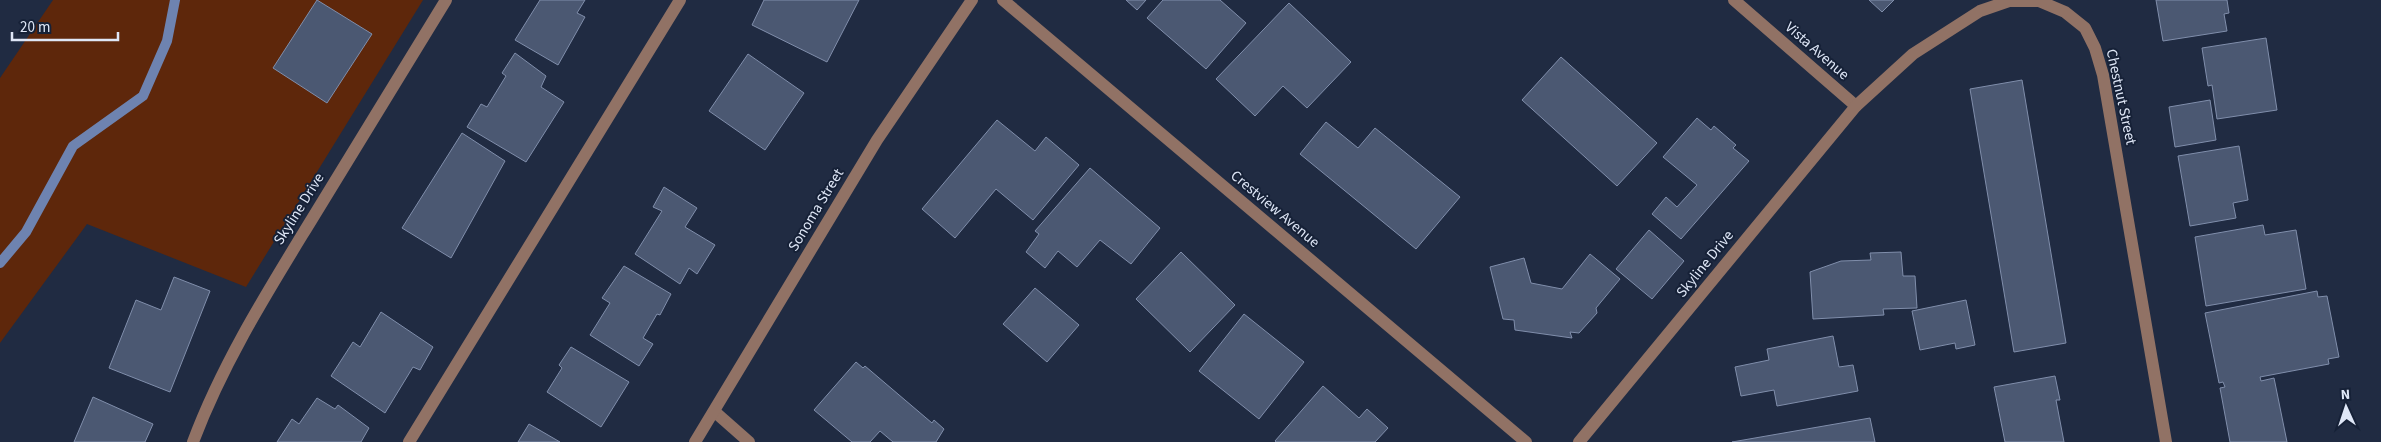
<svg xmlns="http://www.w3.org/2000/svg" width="2381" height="442" font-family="'Source Sans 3',sans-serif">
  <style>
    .green { fill: #5e270b }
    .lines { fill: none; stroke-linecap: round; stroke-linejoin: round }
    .stream { stroke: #6e83b0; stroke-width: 10 }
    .building { fill: #4b5872; stroke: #808eab }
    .minor { stroke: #917265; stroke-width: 12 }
    .labels { text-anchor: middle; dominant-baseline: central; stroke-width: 4; stroke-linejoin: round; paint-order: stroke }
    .street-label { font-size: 15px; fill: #dfe7f7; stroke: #162137 }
  </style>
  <rect width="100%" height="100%" fill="#202b42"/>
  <polygon class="green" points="53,0 423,0 246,287 87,224 0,343 0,78"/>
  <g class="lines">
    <polyline class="stream" points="0,263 26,232 73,146 143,96 167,41 175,0"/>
  </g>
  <g class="building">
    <polygon points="317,0 372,34 327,103 273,68"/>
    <polygon points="540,0 585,0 577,13 585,17 558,65 515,40"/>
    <polygon points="764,0 859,0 827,62 752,25"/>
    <polygon points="1126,0 1146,0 1137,10"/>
    <polygon points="1163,0 1220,0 1246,23 1206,69 1147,18"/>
    <polygon points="1869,0 1894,0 1882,12"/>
    <polygon points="2156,0 2227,0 2229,13 2224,14 2227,31 2163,41"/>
    <polygon points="1289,3 1351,62 1307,108 1283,86 1255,116 1216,79"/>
    <polygon points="2266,38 2277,110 2217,119 2212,85 2208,86 2202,48"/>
    <polygon points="515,53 546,76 541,87 564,102 526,162 467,127 481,104 487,107 506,76 502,73"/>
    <polygon points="748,54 804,93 765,150 709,111"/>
    <polygon points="1561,57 1657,143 1617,186 1522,100"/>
    <polygon points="2022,80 2066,343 2014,352 1970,89"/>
    <polygon points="2210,100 2216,140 2175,147 2169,107"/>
    <polygon points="1697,118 1711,130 1714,126 1736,145 1733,148 1749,161 1681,239 1652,214 1666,197 1677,207 1697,185 1663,157"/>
    <polygon points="997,120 1035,151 1046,137 1079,165 1033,220 996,189 955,238 922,209"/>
    <polygon points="1326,122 1358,148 1375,128 1460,197 1416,249 1300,154"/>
    <polygon points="462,133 505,161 451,258 402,228"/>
    <polygon points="2239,146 2248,200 2233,203 2236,218 2190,226 2178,156"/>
    <polygon points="1090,168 1160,228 1131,264 1100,240 1077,267 1058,251 1045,268 1026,252 1039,234 1035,231"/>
    <polygon points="664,187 697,208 685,227 715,245 697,274 689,268 680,284 635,254 662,211 653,207"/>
    <polygon points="2263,225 2265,235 2296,230 2306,289 2206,306 2195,237"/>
    <polygon points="1649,230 1684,261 1652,299 1616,269"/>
    <polygon points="1181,252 1235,305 1190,352 1136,299"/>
    <polygon points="1901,252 1903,276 1915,276 1917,308 1883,309 1884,315 1813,319 1810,272 1841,261 1871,260 1870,253"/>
    <polygon points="1590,254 1620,279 1596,308 1597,313 1579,333 1570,332 1572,338 1515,330 1514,320 1503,319 1490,267 1524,258 1531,283 1562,289"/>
    <polygon points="624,266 671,294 660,315 657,314 643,338 653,344 639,366 590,335 610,303 602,298"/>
    <polygon points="174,277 210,291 170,392 109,368 136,300 161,310"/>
    <polygon points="1035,288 1079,325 1047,362 1003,324"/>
    <polygon points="2317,291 2318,297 2327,296 2339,357 2328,359 2329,364 2260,377 2261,381 2274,378 2287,442 2230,442 2220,388 2225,387 2223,382 2219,383 2205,313"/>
    <polygon points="1966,300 1975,345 1956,349 1955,343 1920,350 1912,311"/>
    <polygon points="381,312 433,347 420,370 413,367 385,413 331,376 353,342 360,347"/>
    <polygon points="1244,314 1304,362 1259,419 1199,371"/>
    <polygon points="1833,336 1839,367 1853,365 1858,391 1777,406 1774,390 1741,396 1735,367 1769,360 1767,349"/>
    <polygon points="571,347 629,382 601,427 547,392 562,368 559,365"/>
    <polygon points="856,362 863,368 865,366 932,423 934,420 944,429 936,442 893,442 880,431 870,442 852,442 814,410"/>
    <polygon points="2055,376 2060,400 2056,400 2064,442 2005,442 1994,387"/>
    <polygon points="1323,386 1359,418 1367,409 1388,428 1375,442 1276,442 1275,441"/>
    <polygon points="93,397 153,424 145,442 74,442"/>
    <polygon points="317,398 335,409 338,405 369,428 361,442 277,442 292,419 299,424"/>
    <polygon points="1870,418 1875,442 1732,442"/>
    <polygon points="529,424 560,442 518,442"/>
  </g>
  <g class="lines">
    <g class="minor">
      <polyline points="1003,0 1526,442"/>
      <polyline points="1734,0 1856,106"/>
      <polyline points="715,412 749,442"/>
      <path d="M193 442C223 362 268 291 312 219 357 146 401 73 446 0"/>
      <polyline points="409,442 680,0"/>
      <polyline points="695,442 877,140 972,0"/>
      <polyline points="1579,442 1856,106 1913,54 1980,11 2009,1 2039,1 2065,12 2085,28 2095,48 2103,75 2166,442"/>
    </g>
  </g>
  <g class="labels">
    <g class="street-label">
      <text transform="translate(1817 51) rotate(41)">Vista Avenue</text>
      <text transform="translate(2121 97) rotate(78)">Chestnut Street</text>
      <text transform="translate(299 209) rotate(-58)">Skyline Drive</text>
      <text transform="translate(1275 209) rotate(40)">Crestview Avenue</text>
      <text transform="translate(816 210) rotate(-59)">Sonoma Street</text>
      <text transform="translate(1705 264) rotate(-51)">Skyline Drive</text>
    </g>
  </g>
  <g transform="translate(2346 407) rotate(357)" stroke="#162137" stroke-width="4" paint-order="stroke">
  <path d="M0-4L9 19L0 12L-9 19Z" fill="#dfe7f7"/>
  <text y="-8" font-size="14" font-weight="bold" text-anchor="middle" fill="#dfe7f7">N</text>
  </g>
  <path d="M12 32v8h106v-8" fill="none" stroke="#dfe7f7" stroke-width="2.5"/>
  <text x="20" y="32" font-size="15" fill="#dfe7f7" stroke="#162137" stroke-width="4" paint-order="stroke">20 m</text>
</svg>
